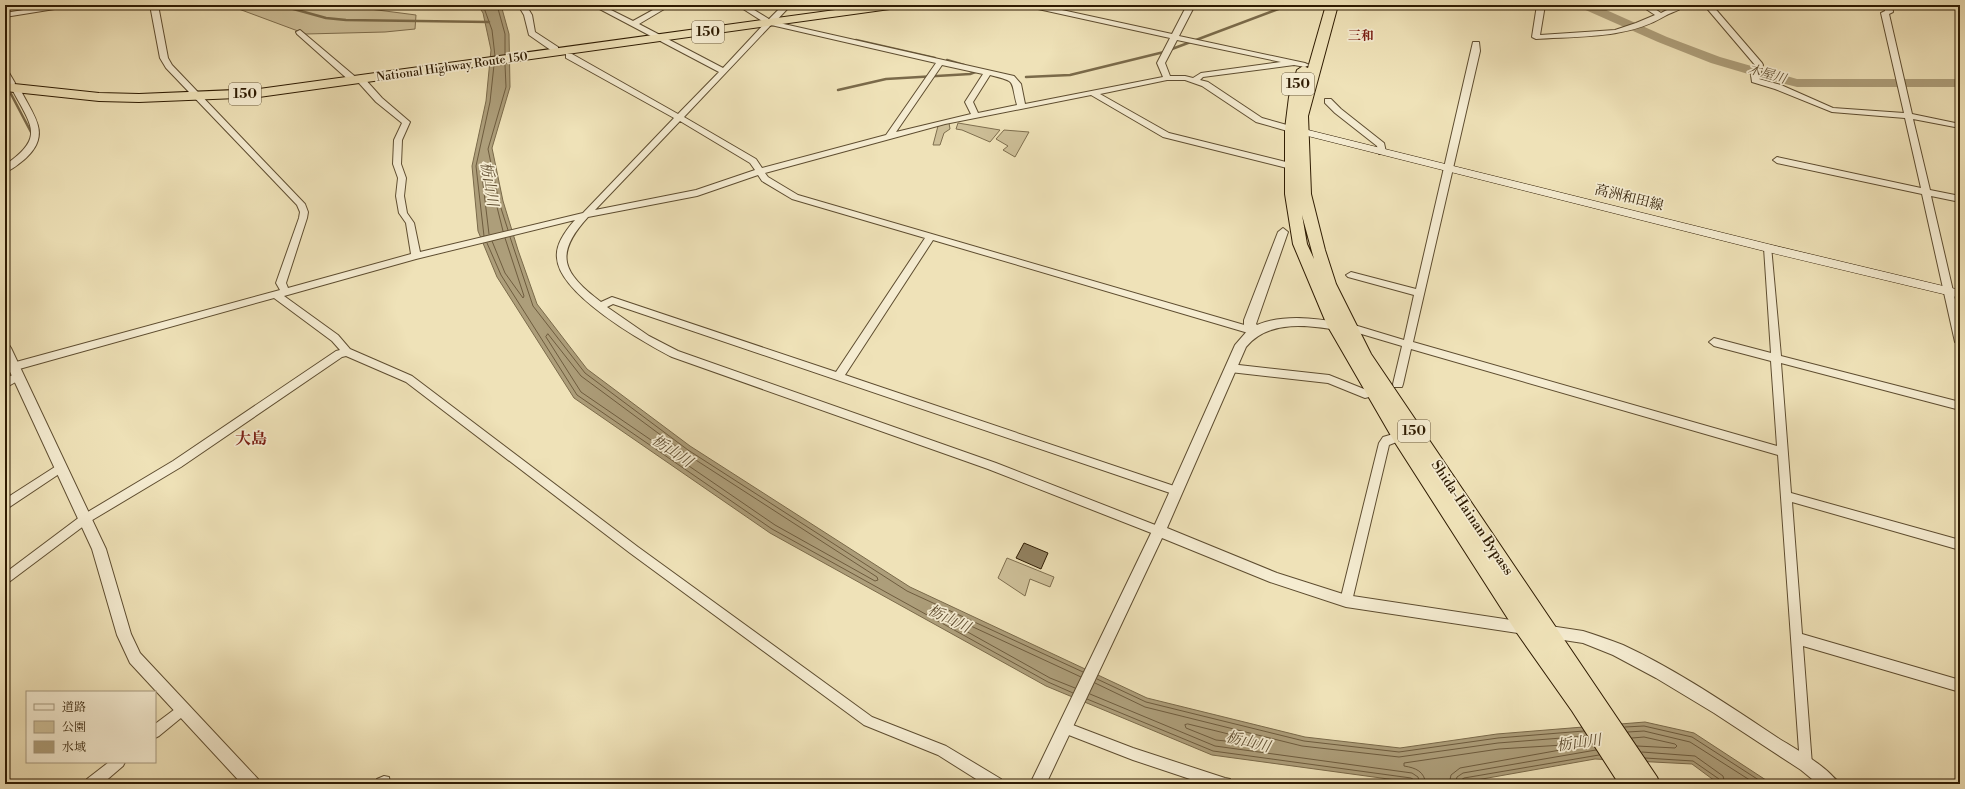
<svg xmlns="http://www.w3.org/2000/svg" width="1965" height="789" font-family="'Libre Bodoni','Noto Serif JP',serif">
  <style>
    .green { fill: #cec099; stroke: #7e6e4e }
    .water { fill: #ad9e7a; stroke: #7a6a4a }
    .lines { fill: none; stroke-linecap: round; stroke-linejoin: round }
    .shore { stroke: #6e5c3e; stroke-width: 1 }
    .stream-far1 { stroke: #7a6a4a; stroke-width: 2.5 }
    .stream { stroke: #7a6a4a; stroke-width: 3.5 }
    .river { fill: #ad9e7a; fill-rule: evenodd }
    .building { fill: #928261; stroke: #2e1b02 }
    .minor-casing { stroke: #5e4d30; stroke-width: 2 }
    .tertiary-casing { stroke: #5e4d30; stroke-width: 2 }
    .secondary-casing { stroke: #2e1b02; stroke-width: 1 }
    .trunk-casing { stroke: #2e1b02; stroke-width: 2 }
    .minor { fill: #f5ecd1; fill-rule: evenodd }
    .tertiary { fill: #f5ecd1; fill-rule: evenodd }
    .secondary { fill: #f5ecd1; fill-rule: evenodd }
    .trunk { fill: #efe2b8; fill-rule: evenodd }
    .labels { text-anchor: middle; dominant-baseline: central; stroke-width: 3.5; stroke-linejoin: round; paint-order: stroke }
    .far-street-label { font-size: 12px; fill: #2e1b02; stroke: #f5ecd1 }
    .shield { fill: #f5ecd1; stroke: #6a5a40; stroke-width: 1 }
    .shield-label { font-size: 13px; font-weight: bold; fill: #2e1b02 }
    .far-quarter-label { font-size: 13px; font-weight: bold; fill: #7a1f14; stroke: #f5ecd1 }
    .far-water-label { font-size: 13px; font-style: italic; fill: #614f32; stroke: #f5ecd1 }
    .street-label { font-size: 14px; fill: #2e1b02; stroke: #f5ecd1 }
    .water-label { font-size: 15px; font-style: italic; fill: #614f32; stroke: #f5ecd1 }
    .quarter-label { font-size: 16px; font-weight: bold; fill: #7a1f14; stroke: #f5ecd1 }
  </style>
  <rect width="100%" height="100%" fill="#efe2b8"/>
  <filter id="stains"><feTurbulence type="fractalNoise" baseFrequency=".005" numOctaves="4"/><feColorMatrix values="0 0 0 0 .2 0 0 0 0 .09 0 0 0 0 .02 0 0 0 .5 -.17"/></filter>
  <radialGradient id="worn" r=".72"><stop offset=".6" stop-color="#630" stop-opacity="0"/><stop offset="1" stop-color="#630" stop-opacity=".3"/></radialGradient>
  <g class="green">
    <polygon points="228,5 339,5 416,15 415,29 385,32 306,34"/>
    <polygon points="949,123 950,129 944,133 940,145 933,145 938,126"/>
    <polygon points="958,123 1000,130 990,142 962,130 956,129"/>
    <polygon points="1004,130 1029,132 1015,157 1003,150 1008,146 996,139"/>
    <polygon points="1007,558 1054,577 1050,587 1030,579 1025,596 998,578"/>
  </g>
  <polygon class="water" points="478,5 501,5 509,34 510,87 492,148 503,201 518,250 537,304 587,369 690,446 910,587 1147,698 1305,737 1400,748 1497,734 1645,722 1694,733 1772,784 1719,784 1692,764 1595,759 1454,784 1425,784 1212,755 1046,686 770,533 574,398 497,277 478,231 472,166 486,101 491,50 483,13"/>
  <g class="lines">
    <g class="shore">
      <polyline points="483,5 492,30 495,56"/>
      <polyline points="497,5 505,34 505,54"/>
      <polyline points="505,64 506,87 488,149 499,202 508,230"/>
      <polyline points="489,234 481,167 484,162 486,163 503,231"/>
      <polyline points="484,236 476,166 490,102 494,65"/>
      <polyline points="510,237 533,306 585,373 688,450 907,591 1083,672"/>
      <polyline points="492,241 505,273 523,298 524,296 505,238"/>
      <polyline points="487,243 501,275 577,395 772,529 1048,682 1073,693"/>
      <polygon points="548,334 581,376 685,453 877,577 878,580 875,581 775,525 581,392 546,337"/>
      <polyline points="1097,679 1146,702 1304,741 1399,752 1498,738 1584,731"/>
      <polyline points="1095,683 1145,707 1302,746 1399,757 1498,743 1587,736"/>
      <polyline points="1075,688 1050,678 930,611 930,609 932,608 1081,677"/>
      <polyline points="1090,694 1215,746 1412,773 1418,777 1420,784"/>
      <polyline points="1087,699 1213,751 1411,778 1414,780 1415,784"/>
      <polygon points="1188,724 1261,742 1263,745 1216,740 1186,728 1185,725"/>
      <polyline points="1625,727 1644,726 1692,737 1765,784"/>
      <polyline points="1628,732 1644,731 1690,742 1756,784"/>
      <polyline points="1632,738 1644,737 1675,744 1677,746 1675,748 1637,746"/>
      <polyline points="1642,752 1695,756 1723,776 1725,784"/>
      <polyline points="1645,758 1693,761 1719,779 1720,784"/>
      <path d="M1426 784C1424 771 1416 768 1404 766V763L1499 749 1579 744 1577 747 1460 768 1451 775 1449 784"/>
      <polyline points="1455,784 1457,777 1463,773 1596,750"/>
      <polyline points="1460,784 1461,780 1464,778 1599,755"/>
    </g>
    <g class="stream-far1">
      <polyline points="279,5 326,18 346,20 489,22"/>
      <polyline points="856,40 935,58"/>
      <polyline points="947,60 964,65"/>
      <polyline points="1026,77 1070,75 1164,52 1289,5"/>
      <polyline points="838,90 886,79 970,74 978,71"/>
      <polyline points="11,94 32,134"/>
    </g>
    <polyline class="stream" points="1833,778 1841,784"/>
    <polygon class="river" points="1579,5 1595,5 1667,37 1720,57 1797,79 1960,79 1960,87 1797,87 1765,79 1711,63 1658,42 1581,8"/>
  </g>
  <polygon class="building" points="1024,543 1048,553 1041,569 1016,558"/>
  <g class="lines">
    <g class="minor-casing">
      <g id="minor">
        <polygon points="54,5 71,5 67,7 5,17 5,13"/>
        <path d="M150 5H158L168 58 172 65 305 204 308 212 307 218 286 283 288 288 411 254 406 223 399 213 396 196 398 178 393 164 394 140 402 123 376 102 358 82 352 83 297 34 296 32 300 30 358 79 364 78 382 98 410 122 402 140 401 164 406 178 404 196 407 213 414 223 420 252 583 213 674 118 566 58V54H572L678 114 719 72 592 5H601L633 21 662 5H671L639 24 723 68 765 23 737 5H746L769 19 783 5H791L775 22 1014 76 1021 84 1025 104 1163 77 1157 63 1170 38 1029 7 1025 5H1039L1172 34 1187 5H1195L1179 36 1305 63 1309 65 1305 67 1294 65 1203 77 1200 80 1208 82 1262 118 1294 127 1295 129 1291 132 1256 122 1202 86 1185 80H1167L1100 94 1169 133 1294 164V168L1291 169 1163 137 1091 95 945 124 765 173 768 177 798 195 1258 329 1260 331 1255 335 933 240 845 375 1180 488 1181 491 1180 494 1176 495 613 304 607 307 649 336 678 351 996 463 1163 528 1165 531 1163 534 1159 536 988 469 672 357C641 341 559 294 557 258 555 244 567 229 575 220L416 259 284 296 338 335 350 349 412 376 638 547 872 717 946 746 1001 779 1002 784H984L938 755 864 725 630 553 406 382 346 356 342 357 181 467 89 522 5 585V573L81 516 173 461 336 351 340 350 332 341 274 298 5 373V365L280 290 276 283 299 218 300 212 297 205 166 68 160 58ZM771 25 936 63 886 135 762 168 756 159 684 117ZM1177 40 1281 62 1201 73 1193 78 1185 76H1170L1165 63ZM942 65 983 74 965 102 971 114 896 132ZM990 75C1018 82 1010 80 1017 105L978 113 973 102ZM680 121 750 163 755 170 696 190 595 210ZM758 175 762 181 792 199 925 238 836 372 612 297 601 302C563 273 553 255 588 217L697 196Z"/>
        <polygon points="518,5 526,5 532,15 535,32 558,47 558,51 552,51 529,35 524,15"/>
        <path d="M1537 5H1545L1540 35 1615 30 1636 23 1655 15 1640 5H1649L1661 13 1677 5H1687C1681 10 1672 12 1665 16 1627 39 1579 36 1536 39L1532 37Z"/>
        <polygon points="1704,5 1712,5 1762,63 1763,65 1759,79 1781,85 1833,108 1904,113 1881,13 1885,11 1884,5 1892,5 1893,12 1889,14 1912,114 1960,124 1960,128 1913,119 1930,190 1960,196 1960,202 1931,196 1960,321 1960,346 1955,342 1922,194 1777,163 1773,160 1777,157 1921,188 1905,118 1832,112 1775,89 1752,82 1751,75 1755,65"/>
        <polygon points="1473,42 1479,42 1480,51 1413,342 1777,446 1771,361 1714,346 1709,342 1714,338 1771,353 1764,248 1765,246 1771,246 1781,356 1960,402 1960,410 1781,363 1791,493 1960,540 1960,550 1792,502 1802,634 1960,680 1960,692 1803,646 1812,765 1811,769 1806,771 1801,769 1800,765 1778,455 1411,349 1403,384 1402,387 1394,387 1393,384 1402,346 1348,330 1346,328 1348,326 1351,324 1404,340 1414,295 1348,277 1346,275 1351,272 1416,289"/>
        <path d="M5 71H8L15 83 13 88 16 87 20 89C33 115 52 134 26 158 20 163 12 170 5 172V165C46 137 31 126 12 89L9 90 5 88 7 83 5 79Z"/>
        <polygon points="1325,99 1331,99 1341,109 1384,143 1386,152 1385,154 1379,154 1377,146 1335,113 1325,103"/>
        <polygon points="1230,364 1329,375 1369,391 1370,394 1369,397 1365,398 1328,383 1230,372 1225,368"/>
        <polygon points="18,372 23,376 21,379 5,388 5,379"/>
        <polygon points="1400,432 1404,433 1405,436 1404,439 1389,445 1352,601 1350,605 1346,606 1342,605 1340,601 1379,443 1383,437"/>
        <polygon points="61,463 65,464 66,467 65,470 5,510 5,499"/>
        <polygon points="183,703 187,705 189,709 187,713 159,736 155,738 155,724"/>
        <polygon points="1065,722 1133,748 1225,778 1230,779 1231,784 1205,784 1133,760 1061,732 1059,728 1061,724"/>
        <polygon points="109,762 125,762 123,766 102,784 86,784 87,779"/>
        <polygon points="384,776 389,777 390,784 376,784 377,779"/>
      </g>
    </g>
    <g class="tertiary-casing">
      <g id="tertiary">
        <path d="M1283 228 1288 232 1256 324 1257 325C1283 314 1315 318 1342 323L1346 324 1348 327 1346 330 1342 331C1310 325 1269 319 1246 347L1167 528 1277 573 1346 595 1583 631C1596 635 1610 640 1623 645 1677 670 1728 705 1778 738 1792 747 1832 769 1838 784H1818L1801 770 1714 713 1656 678 1613 655 1583 643 1346 607 1270 582 1162 538 1046 784H1030L1152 531 1235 345 1248 330 1244 325V320L1278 232Z"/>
        <polygon points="5,344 9,345 11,348 106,549 131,634 140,653 258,779 261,784 242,784 130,663 117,635 92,549 5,361"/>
      </g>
    </g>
    <g class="secondary-casing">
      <polygon id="secondary" points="1292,126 1768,244 1960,290 1960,298 1768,252 1288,131 1287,129"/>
    </g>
    <g class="trunk-casing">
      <g id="trunk">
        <polygon points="872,5 903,5 897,8 259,97 139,102 99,101 5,91 5,83 99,93 139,94 259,89"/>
        <path d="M1326 5H1338L1308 116 1311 194 1325 250 1336 284 1371 354 1657 777 1660 784H1619L1572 711 1517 633 1394 441 1327 325 1293 244 1285 194V129L1289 97 1297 70 1303 66 1308 68ZM1302 215 1314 259 1307 244Z"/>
      </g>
    </g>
    <use href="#minor" class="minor"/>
    <use href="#tertiary" class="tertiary"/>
    <use href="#secondary" class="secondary"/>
    <use href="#trunk" class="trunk"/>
  </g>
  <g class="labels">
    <g class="far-street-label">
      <text transform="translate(452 67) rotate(-8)">National Highway Route 150</text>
    </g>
    <g class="shield">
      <rect x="692" y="21" width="32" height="22" rx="3"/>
      <rect x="1282" y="73" width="32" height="22" rx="3"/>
      <rect x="229" y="83" width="32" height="22" rx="3"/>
      <rect x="1398" y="420" width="32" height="22" rx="3"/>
    </g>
    <g class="shield-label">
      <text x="708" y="32">150</text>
      <text x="1298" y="84">150</text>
      <text x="245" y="94">150</text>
      <text x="1414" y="431">150</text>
    </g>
    <g class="far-quarter-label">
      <text x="1361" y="36">三和</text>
    </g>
    <g class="far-water-label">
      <text transform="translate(1767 74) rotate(16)">木屋川</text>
    </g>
    <g class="street-label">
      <text transform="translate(1629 198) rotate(14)">高洲和田線</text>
      <text transform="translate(1472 518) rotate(56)">Shida-Hainan Bypass</text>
    </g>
    <g class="water-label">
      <text transform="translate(489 184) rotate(81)">栃山川</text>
      <text transform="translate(672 451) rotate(34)">栃山川</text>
      <text transform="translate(949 619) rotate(26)">栃山川</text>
      <text transform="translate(1248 742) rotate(14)">栃山川</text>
      <text transform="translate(1579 743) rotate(-8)">栃山川</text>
    </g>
    <g class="quarter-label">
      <text x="251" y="439">大島</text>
    </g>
  </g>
  <rect width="1965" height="789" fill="none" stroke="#efe2b8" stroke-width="20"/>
  <rect x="6" y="6" width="1953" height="777" fill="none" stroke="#2e1b02" stroke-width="2"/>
  <rect x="10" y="10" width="1945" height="769" fill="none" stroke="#2e1b02"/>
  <rect x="26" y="691" width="130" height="72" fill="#f5ecd1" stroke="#a5987e"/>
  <rect x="34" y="704" width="20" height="6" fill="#f5ecd1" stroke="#a5987e"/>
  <text x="62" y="711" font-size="12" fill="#2e1b02">道路</text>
  <rect x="34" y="721" width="20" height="12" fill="#cec099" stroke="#a5987e"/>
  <text x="62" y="731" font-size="12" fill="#2e1b02">公園</text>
  <rect x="34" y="741" width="20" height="12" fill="#ad9e7a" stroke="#a5987e"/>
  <text x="62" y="751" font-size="12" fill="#2e1b02">水域</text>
  <rect width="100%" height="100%" filter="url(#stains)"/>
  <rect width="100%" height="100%" fill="url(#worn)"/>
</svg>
